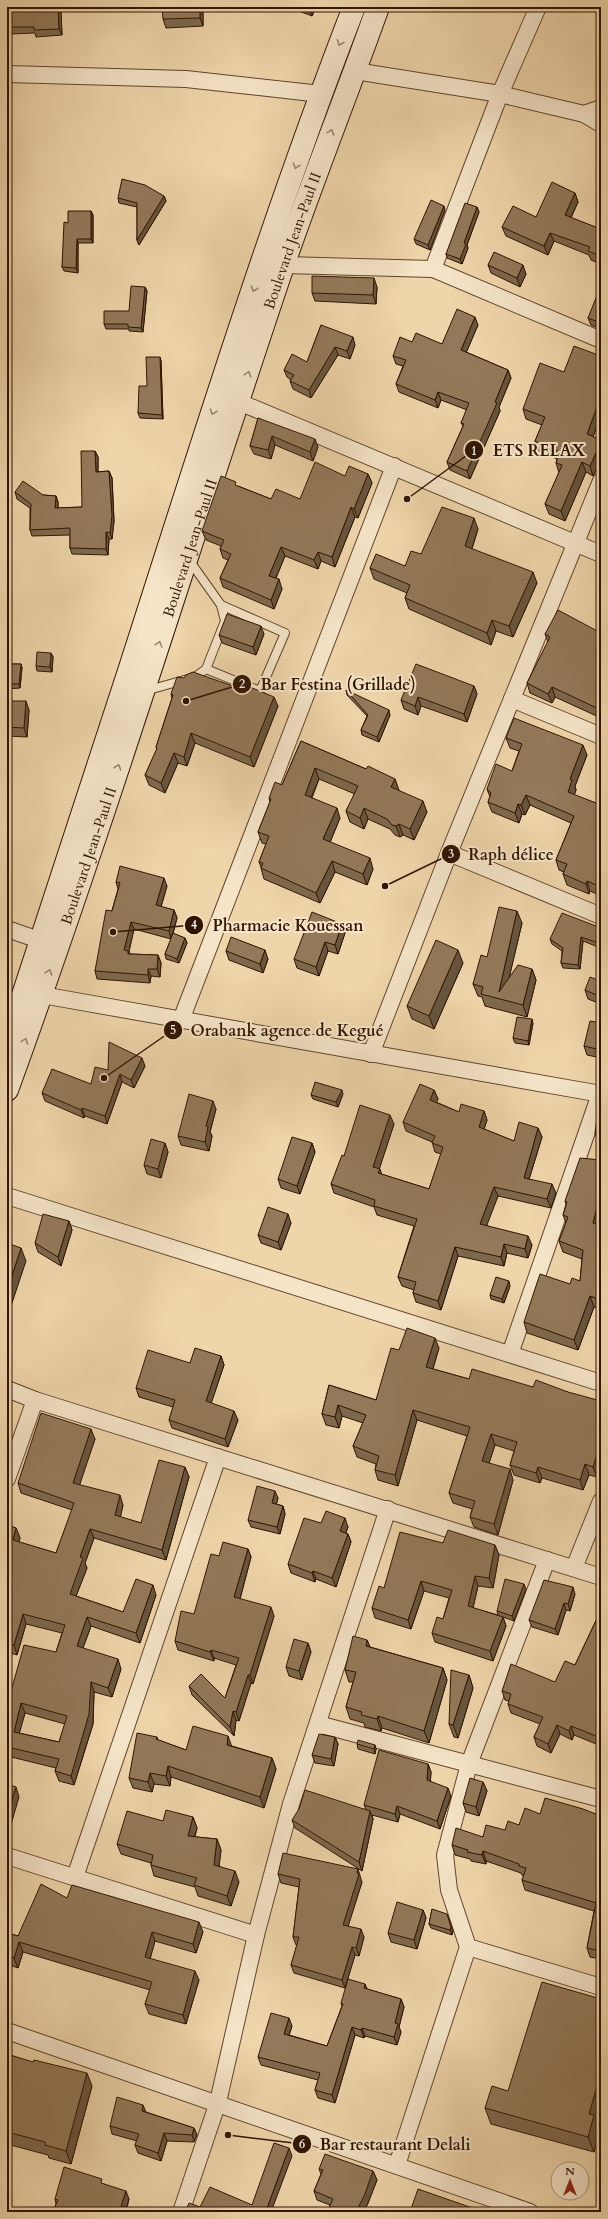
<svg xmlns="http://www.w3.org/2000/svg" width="608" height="2219" font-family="Cardo,serif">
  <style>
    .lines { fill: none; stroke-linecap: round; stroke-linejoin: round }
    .service-casing { stroke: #60452c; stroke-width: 10 }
    .minor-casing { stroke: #60452c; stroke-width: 18 }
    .secondary-casing { stroke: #301502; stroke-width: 24 }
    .service { stroke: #f5e4c8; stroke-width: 8 }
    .minor { stroke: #f5e4c8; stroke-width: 16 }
    .secondary { stroke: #f5e4c8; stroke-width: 22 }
    .wall { fill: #7e684d; stroke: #301502; fill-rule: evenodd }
    .shaded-wall { fill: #67553e; stroke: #301502 }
    .building { fill: #937959; stroke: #301502; fill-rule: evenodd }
    .oneway { stroke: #9c876f }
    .labels { text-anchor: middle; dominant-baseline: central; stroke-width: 4; stroke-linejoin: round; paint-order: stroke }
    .street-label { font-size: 15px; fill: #301502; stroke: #f5e4c8 }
    .leader { fill: none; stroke: #301502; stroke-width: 1.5 }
    .callout-dot { fill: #301502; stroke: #f5e4c8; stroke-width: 1.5 }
    .mark-label { font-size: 12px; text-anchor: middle; font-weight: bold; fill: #fff }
    .callout-label { font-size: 16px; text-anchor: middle; font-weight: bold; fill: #301502; stroke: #f5e4c8; stroke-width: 4; stroke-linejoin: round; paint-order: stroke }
  </style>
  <rect width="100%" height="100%" fill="#efd5aa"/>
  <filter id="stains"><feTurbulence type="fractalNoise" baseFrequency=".005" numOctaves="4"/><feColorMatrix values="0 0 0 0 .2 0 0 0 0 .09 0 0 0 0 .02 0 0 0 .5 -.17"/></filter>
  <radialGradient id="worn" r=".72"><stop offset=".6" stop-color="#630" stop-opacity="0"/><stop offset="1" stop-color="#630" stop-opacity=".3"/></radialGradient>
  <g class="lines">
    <g class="service-casing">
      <g id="service">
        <polyline points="206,669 260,691 285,633 221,605"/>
        <polyline points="145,691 195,677 206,669 225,621 221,605 189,560"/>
      </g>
    </g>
    <g class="minor-casing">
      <g id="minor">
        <polyline points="355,71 500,94 584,114 601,124"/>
        <polyline points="7,74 186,79 321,94"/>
        <polyline points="584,114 601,108"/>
        <polyline points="284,265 433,269 601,340"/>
        <polyline points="433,269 500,94 538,7"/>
        <polyline points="239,402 601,554"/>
        <polyline points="512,699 601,736"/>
        <polyline points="449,853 601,916"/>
        <polyline points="7,929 51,944"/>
        <polyline points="42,995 601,1094"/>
        <polyline points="181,1020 394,466"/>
        <polyline points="371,1054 449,853 601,481"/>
        <polyline points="7,1196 601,1383"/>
        <polyline points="510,1354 600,1094"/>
        <polyline points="7,1389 35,1400 601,1577"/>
        <polyline points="7,1479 35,1400"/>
        <polyline points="574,1568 601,1501"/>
        <polyline points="318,1724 601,1799"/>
        <polyline points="7,1856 256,1935"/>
        <polyline points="75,1877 218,1457"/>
        <polyline points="468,1947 601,1987"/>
        <polyline points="7,2031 530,2212"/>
        <polyline points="397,2165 468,1947 449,1890 445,1855 469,1764 547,1560"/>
        <polyline points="181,2212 218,2102 256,1935 291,1804 388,1509"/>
      </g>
    </g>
    <g class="secondary-casing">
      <g id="secondary">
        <path d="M7 1044C48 919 90 794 130 668 201 447 270 224 354 7"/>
        <path id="s1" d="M7 1090C106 818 190 541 283 266 313 179 347 94 378 7"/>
      </g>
    </g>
    <use href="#service" class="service"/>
    <use href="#minor" class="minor"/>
    <use href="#secondary" class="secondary"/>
  </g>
  <g class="wall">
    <polygon points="45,7 84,7 84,8 60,9 61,12 62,35 36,37 35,33 11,34 8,27 45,10"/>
    <polygon points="297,7 316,7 312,16 299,11"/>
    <polygon points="203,11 203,26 166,28 163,19"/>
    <polygon points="575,193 578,202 571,218 598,228 601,221 601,264 591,260 589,255 554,241 548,255 506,236 502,227 536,217"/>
    <polygon points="164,196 166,201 139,245 137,240 137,207 119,203 118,198"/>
    <polygon points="477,207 479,212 467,245 468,248 462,264 447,258 446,254"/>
    <polygon points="445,210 430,250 416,244 414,239"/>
    <polygon points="91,211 93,215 93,243 78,243 78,273 64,271 62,267 68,223"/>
    <polygon points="488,265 526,274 520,287 491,273"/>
    <polygon points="145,287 147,291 143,332 129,331 129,329 106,329 104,324 129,311"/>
    <polygon points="377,287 376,304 315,301 312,293"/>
    <polygon points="601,294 601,329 591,325 588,318"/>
    <polygon points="321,325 355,345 350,359 338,355 311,398 293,389 290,381 291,380 287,377 284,370 307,362"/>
    <polygon points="478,325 466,352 508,370 511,378 499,407 500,411 470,479 450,470 447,462 463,426 461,423 467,410 441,400 438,408 399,392 396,384 403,366 396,364 393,356 412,342 442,344"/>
    <polygon points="601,356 601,416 593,437 601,440 601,460 593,476 586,472 565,521 549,514 545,504 559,473 556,463 557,459 539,451 535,441 542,425 526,419 523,409 564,372"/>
    <polygon points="160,357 161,361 163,419 140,418 138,413"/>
    <polygon points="258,418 318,447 313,461 275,445 271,459 254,454 250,446"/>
    <polygon points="95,451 98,457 98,472 109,471 112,478 114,521 112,539 109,539 108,555 72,554 70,548 70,535 32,536 30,530 30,508 17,499 15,492 43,495 56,496 58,502 58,508 82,507"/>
    <polygon points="368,474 372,483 358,518 355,517 335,567 321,561 318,569 285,556 276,578 282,589 274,609 223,587 220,578 228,560 223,558 220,549 221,546 206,540 202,531 238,486 271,499 300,499 345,476"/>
    <polygon points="478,529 472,549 537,583 513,637 496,631 491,645 409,609 405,598 407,593 374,579 370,568 405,566 421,554"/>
    <polygon points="601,633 601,718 555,697 552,703 530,693 527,683 548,642 545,634"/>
    <polygon points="264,634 256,655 222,643 219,635"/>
    <polygon points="51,653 53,657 52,672 37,671 36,666"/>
    <polygon points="7,664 21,664 22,668 20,688 7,689"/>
    <polygon points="474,686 477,694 467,722 421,706 418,715 404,709 401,700"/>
    <polygon points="346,690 390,715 379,742 362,735 361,730 367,716 347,695"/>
    <polygon points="171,694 278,706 254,767 195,743 187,766 178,763 165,793 149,785 145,775 157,750 156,747 172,698"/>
    <polygon points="7,701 29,710 27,737 8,736 7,733"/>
    <polygon points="506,738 587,755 575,786 576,790 574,795 601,805 601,896 590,891 589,894 567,885 563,874 564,872 559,870 556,860 571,823 530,805 525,815 522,814 519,823 492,812 488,802 490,797 487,789 512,771 519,751 510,748"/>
    <polygon points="301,741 366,769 395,779 398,790 427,812 414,840 403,835 400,837 395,835 390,829 368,819 364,829 350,822 346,811 355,794 319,779 312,798 340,818 330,842 373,869 367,885 335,872 320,903 264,879 261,868 261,867 259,862 266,844 262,843 258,832 270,802 269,798 282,785"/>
    <polygon points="116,882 167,886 161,907 174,910 177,918 173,934 185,938 187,943 179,963 166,959 165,954 171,939 134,929 129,951 130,954 158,955 161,963 160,977 151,976 150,983 97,979 95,971 118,889"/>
    <polygon points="522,923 509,977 532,969 536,980 527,1017 485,1006 482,997 478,996 473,984 487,957"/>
    <polygon points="342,924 345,933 338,954 328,951 319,976 297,968 294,959"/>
    <polygon points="601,928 601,939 598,947 583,941 580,969 563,968 561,963 562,951 552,944 550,939"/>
    <polygon points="226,951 268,959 263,973 229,960"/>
    <polygon points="463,963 434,1029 412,1019 407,1006"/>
    <polygon points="601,981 601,1004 588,999 585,990"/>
    <polygon points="533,1023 529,1045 515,1043 513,1038"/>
    <polygon points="601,1023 601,1058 587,1055 584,1046"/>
    <polygon points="145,1066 134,1088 122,1082 107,1124 85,1116 84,1118 45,1101 42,1093 91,1084 108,1070"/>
    <polygon points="434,1090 438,1099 436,1102 459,1112 484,1111 487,1120 484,1129 514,1141 538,1128 542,1137 529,1179 556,1193 551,1208 498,1196 486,1225 532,1245 528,1258 507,1253 504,1266 458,1256 441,1310 416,1302 413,1293 414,1290 402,1286 398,1277 414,1226 377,1215 374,1207 334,1193 331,1184 344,1156 394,1124 379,1169 381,1174 429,1189 441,1154 435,1152 432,1142 406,1131 403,1122"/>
    <polygon points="343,1094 338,1107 313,1099 311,1095"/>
    <polygon points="216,1109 210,1132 212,1136 209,1151 181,1145 178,1136"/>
    <polygon points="601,1118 601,1142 598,1141 595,1133"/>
    <polygon points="165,1143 168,1152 161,1178 147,1174 144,1165"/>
    <polygon points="312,1143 315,1152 300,1194 281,1188 278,1179"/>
    <polygon points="601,1160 601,1216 599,1224 601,1225 601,1309 594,1307 578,1350 527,1333 524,1322 570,1284 580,1281 582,1259 563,1252 559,1241 566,1223 563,1215 566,1204 565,1201"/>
    <polygon points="69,1221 72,1230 61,1266 38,1252 35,1243"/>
    <polygon points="291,1223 281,1250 261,1243 258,1235"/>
    <polygon points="510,1286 504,1303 491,1299 490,1295"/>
    <polygon points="439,1348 433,1369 469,1379 533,1387 568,1392 597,1477 589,1475 583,1490 542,1478 540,1483 514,1475 510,1465 514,1451 495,1445 489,1463 513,1480 498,1535 474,1527 470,1517 472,1509 453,1503 449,1493 467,1436 417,1420 398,1486 378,1480 375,1470 376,1464 357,1457 353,1446 363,1423 342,1416 339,1428 326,1425 322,1414 329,1385 376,1400 399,1350"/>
    <polygon points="221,1356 224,1365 211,1403 238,1420 228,1447 172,1428 169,1420 173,1407 139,1397 136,1388 190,1363"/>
    <path d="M95 1439 79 1485 123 1505 120 1517 141 1523 185 1467 189 1477 166 1560 94 1538 85 1563 87 1568 76 1596 123 1612 156 1595 140 1643 91 1626 83 1648 121 1669 112 1697 94 1692 93 1724 74 1785 59 1781 55 1771 56 1768 7 1756V1702H8L56 1652 62 1633 26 1624 17 1655 7 1652V1525L16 1528 20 1538 19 1542 56 1553 72 1510 21 1493 18 1483ZM25 1713 65 1724 59 1742 19 1733Z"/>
    <polygon points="278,1498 276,1504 283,1506 285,1514 280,1534 251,1527 248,1520"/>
    <polygon points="321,1523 348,1527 346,1533 348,1534 351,1542 336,1587 316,1579 315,1582 291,1573 288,1564"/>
    <polygon points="443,1543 495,1545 499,1555 493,1588 478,1586 473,1608 498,1615 497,1611 526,1589 514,1621 503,1617 506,1626 493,1661 435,1642 432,1633 443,1619 449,1598 424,1591 411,1629 375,1618 372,1608 384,1588"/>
    <polygon points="248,1549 251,1557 240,1599 274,1616 253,1684 251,1683 239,1721 236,1720 234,1736 192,1695 189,1686 225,1698 236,1665 214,1658 214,1661 178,1650 175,1641 194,1614 219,1556"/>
    <polygon points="575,1594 570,1611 566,1610 558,1635 532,1627 529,1620"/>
    <polygon points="601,1610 601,1746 574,1735 572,1740 560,1734 551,1753 537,1746 534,1737 540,1724 511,1713 508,1704 509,1701 505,1700 502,1691 555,1682 575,1665"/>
    <polygon points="367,1640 370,1647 443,1668 447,1680 429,1743 382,1728 381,1731 365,1727 364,1723 350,1719 346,1707 353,1682 349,1682 345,1670"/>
    <polygon points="308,1643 311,1652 302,1680 289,1676 286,1667"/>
    <polygon points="469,1675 473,1688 458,1738 454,1737 449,1724"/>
    <polygon points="157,1737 158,1740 186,1750 232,1746 272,1758 276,1769 264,1808 171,1777 170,1786 154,1784 152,1792 133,1788 129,1778"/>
    <polygon points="335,1737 338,1744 334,1766 315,1763 312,1755"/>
    <polygon points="357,1744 375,1745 376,1749 375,1754 358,1749"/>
    <polygon points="428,1764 431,1772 430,1781 451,1796 440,1829 400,1814 398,1822 372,1815 373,1819 362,1871 295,1828 292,1820 366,1809 364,1805"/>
    <polygon points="483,1782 487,1791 479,1816 466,1812 463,1803"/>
    <polygon points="540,1814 601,1816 601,1959 590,1957 587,1948 594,1911 525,1890 522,1880 524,1876 522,1875 521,1873 486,1861 486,1864 471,1861 470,1859 455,1855 452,1845 505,1830 519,1825"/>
    <polygon points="193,1817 197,1828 195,1837 217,1839 221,1850 219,1866 239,1882 231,1906 198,1896 195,1887 154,1876 151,1865 151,1863 121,1854 117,1844 163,1821"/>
    <polygon points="278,1874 362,1882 348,1926 364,1937 359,1956 355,1955 345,1988 294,1973 291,1965 297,1945 296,1945 293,1937 299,1887 281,1883"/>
    <polygon points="67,1898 203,1932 196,1953 155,1941 150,1959 199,1980 186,2024 149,2014 145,2004 150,1990 23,1952 18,1968 7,1964 7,1933 18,1936"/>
    <polygon points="432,1909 453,1931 452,1935 431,1928 429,1924"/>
    <polygon points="423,1910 426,1918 417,1949 391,1942 388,1933"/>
    <polygon points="365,1984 367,1989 401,1999 404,2007 399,2027 401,2032 397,2045 365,2036 364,2038 355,2035 335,2103 318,2098 315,2090 318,2080 261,2065 258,2057 292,2026 289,2035 327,2046 342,2006 341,2003"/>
    <polygon points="7,2054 92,2086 71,2164 49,2158 48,2155 7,2144"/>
    <polygon points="508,2091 597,2122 600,2131 594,2152 491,2124 485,2108"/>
    <polygon points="146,2112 194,2128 197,2135 194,2142 167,2141 161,2161 138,2153 135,2145 137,2141 112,2134 110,2126"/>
    <polygon points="319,2169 373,2171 377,2180 368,2203 364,2212 327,2212 330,2205 317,2200 314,2191 321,2174"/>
    <polygon points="104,2184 129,2199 127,2208 136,2212 56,2212 54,2209 56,2204 55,2199"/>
  </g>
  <g class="shaded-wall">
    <polygon points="58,7 61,12 62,35 59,29"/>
    <polygon points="200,7 201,7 203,11 203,26 200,18"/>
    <polygon points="312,7 316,7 312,16 310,12"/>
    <polygon points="575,193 578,202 568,224 565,215"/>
    <polygon points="164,196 166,201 139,245 137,240"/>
    <polygon points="444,206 445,210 430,250 428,245"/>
    <polygon points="477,207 479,212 467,245 468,248 462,264 460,259 464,243"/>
    <polygon points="91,211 93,215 93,243 91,239"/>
    <polygon points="550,233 554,241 548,255 544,246"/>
    <polygon points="77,239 78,243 78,273 76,268"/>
    <polygon points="523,265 526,274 520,287 517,278"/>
    <polygon points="374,278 377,287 376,304 373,295"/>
    <polygon points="145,287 147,291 143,332 141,328"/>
    <polygon points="475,317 478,325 464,358 461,350"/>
    <polygon points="353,337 355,345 350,359 347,351"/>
    <polygon points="335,347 338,355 311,398 309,390"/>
    <polygon points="160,357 161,361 163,419 162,415"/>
    <polygon points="508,370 511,378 499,407 500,411 470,479 467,471 495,402"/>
    <polygon points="438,392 441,400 438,408 435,400"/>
    <polygon points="601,396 601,416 590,444 587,434"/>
    <polygon points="272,436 275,445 271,459 268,450"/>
    <polygon points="315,439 318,447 313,461 310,452"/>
    <polygon points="601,442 601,460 593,476 590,466"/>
    <polygon points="95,451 98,457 98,478 96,472"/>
    <polygon points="582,462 586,472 565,521 561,511"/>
    <polygon points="109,471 112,478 114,521 112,539 110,533"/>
    <polygon points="368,474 372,483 358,518 354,509"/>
    <polygon points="56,496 58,502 58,515 55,508"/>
    <polygon points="351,507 355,517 335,567 332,557"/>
    <polygon points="474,518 478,529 469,557 465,546"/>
    <polygon points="106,532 109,539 108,555 106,549"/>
    <polygon points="281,547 285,556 273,585 269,576"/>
    <polygon points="318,552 321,561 318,569 314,560"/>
    <polygon points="533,572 537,583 513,637 509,626"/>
    <polygon points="279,579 282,589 274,609 271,600"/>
    <polygon points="492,620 496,631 491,645 487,633"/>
    <polygon points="261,626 264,634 256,655 253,647"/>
    <polygon points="51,653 53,657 52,672 50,667"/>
    <polygon points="21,664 22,668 20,688 19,684"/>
    <polygon points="474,686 477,694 467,722 464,714"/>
    <polygon points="552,687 555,697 552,703 548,694"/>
    <polygon points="274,697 278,706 254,767 250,757"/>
    <polygon points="418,697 421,706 418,715 415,706"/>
    <polygon points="26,701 29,710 27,737 24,728"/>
    <polygon points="389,710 390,715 379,742 377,737"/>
    <polygon points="191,733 195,743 187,766 184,757"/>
    <polygon points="583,745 587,755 575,786 576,790 572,802 568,792 570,779"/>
    <polygon points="174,753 178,763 165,793 161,783"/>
    <polygon points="315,768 319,779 308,805 305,795"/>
    <polygon points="395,779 399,790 395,798 391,787"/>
    <polygon points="526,795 530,805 525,815 521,805"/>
    <polygon points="423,801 427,812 414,840 410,829"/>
    <polygon points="518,804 522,814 519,823 515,813"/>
    <polygon points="337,808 340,818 327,850 323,839"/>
    <polygon points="364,808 368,819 364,829 360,818"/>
    <polygon points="399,824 403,835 400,837 396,826"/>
    <polygon points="370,858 373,869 367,885 363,874"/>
    <polygon points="332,861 335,872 320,903 316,893"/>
    <polygon points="164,878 167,886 159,913 156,905"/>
    <polygon points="587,881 590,891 589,894 586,884"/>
    <polygon points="174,910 177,918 171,939 169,931"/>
    <polygon points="517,911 522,923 504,1000 499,992"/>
    <polygon points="131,922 134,929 129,951 131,958 124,950"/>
    <polygon points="342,924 345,933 338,954 335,945"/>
    <polygon points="601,930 601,939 598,947 596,942"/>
    <polygon points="581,937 583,941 580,969 578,965"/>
    <polygon points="185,938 187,943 179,963 177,959"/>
    <polygon points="325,942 328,951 319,976 316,967"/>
    <polygon points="265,950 268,959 263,973 260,964"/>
    <polygon points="458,950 463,963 434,1029 429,1016"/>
    <polygon points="158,955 161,963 160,977 157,969"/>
    <polygon points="148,969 151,976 150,983 148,975"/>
    <polygon points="532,969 536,980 527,1017 523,1005"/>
    <polygon points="532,1019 533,1023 529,1045 528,1041"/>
    <polygon points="142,1058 145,1066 134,1088 131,1080"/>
    <polygon points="120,1074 122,1082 107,1124 105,1116"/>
    <polygon points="342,1090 343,1094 338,1107 336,1102"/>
    <polygon points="434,1090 438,1099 434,1109 430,1100"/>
    <polygon points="213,1101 216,1109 210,1132 212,1136 209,1151 205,1142 206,1126"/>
    <polygon points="82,1108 85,1116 84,1118 81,1110"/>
    <polygon points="484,1111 487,1120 482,1136 479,1127"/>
    <polygon points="390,1115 394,1124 377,1176 373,1167"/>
    <polygon points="538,1128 542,1137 527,1186 524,1178"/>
    <polygon points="165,1143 168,1152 161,1178 158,1169"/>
    <polygon points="312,1143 315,1152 300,1194 297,1186"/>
    <polygon points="380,1169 383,1178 378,1173"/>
    <polygon points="552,1184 556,1193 551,1208 547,1199"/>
    <polygon points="494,1187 498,1196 484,1233 480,1224"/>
    <polygon points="601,1191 601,1216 596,1233 593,1223"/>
    <polygon points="288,1214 291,1223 281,1250 278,1242"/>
    <polygon points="69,1221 72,1230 61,1266 58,1257"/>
    <polygon points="528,1236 532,1245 528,1258 525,1249"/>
    <polygon points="504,1244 507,1253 504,1266 501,1257"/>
    <polygon points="455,1247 458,1256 441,1310 438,1301"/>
    <polygon points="21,1248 26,1261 7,1318 7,1291"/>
    <polygon points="509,1281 510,1286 504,1303 502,1299"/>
    <polygon points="590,1296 594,1307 578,1350 574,1340"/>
    <polygon points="435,1338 439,1348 430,1378 426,1367"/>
    <polygon points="221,1356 224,1365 209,1410 206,1401"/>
    <polygon points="338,1405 342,1416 339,1428 335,1417"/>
    <polygon points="413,1410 417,1420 398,1486 395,1475"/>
    <polygon points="234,1411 238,1420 228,1447 225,1439"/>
    <polygon points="91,1429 95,1439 77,1493 73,1483"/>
    <polygon points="491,1434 495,1445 486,1472 482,1461"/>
    <polygon points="601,1441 601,1465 597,1477 593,1467"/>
    <polygon points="585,1464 589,1475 583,1490 580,1480"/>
    <polygon points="185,1467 189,1477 166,1560 162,1550"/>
    <polygon points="538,1467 542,1478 540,1483 536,1473"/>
    <polygon points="510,1469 513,1480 498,1535 494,1524"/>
    <polygon points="275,1491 278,1498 275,1511 272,1503"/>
    <polygon points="120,1495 123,1505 119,1524 115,1515"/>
    <polygon points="283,1506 285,1514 280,1534 277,1527"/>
    <polygon points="345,1518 348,1527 343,1539 340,1531"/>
    <polygon points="16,1528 20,1538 16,1549 13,1540"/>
    <polygon points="90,1529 94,1538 85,1563 87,1568 73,1604 70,1594 80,1557"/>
    <polygon points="348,1534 351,1542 336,1587 332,1578"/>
    <polygon points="495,1545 499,1555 493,1588 489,1578"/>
    <polygon points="248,1549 251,1557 238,1606 234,1597"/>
    <polygon points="313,1571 316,1579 315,1582 312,1573"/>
    <polygon points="475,1576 478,1586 471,1616 468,1606"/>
    <polygon points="421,1581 424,1591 411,1629 408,1620"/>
    <polygon points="524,1584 526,1589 514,1621 512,1616"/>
    <polygon points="153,1585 156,1595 140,1643 136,1633"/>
    <polygon points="573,1587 575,1594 570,1611 568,1604"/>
    <polygon points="564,1603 566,1610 558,1635 555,1629"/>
    <polygon points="271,1607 274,1616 253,1684 250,1675"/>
    <polygon points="23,1614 26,1624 17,1655 14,1645"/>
    <polygon points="87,1617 91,1626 80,1656 77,1646"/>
    <polygon points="503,1617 506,1626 493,1661 490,1651"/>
    <polygon points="367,1640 372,1652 366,1646"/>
    <polygon points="308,1643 311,1652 302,1680 299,1671"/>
    <polygon points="211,1650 214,1658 214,1661 210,1652"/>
    <polygon points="118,1659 121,1669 112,1697 108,1688"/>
    <polygon points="443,1668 447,1680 429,1743 424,1731"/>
    <polygon points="248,1675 251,1683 239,1721 236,1712"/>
    <polygon points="469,1675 473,1688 458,1738 453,1725"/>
    <polygon points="91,1682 94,1692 93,1724 74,1785 71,1776"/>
    <polygon points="21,1703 25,1713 17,1742 14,1732"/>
    <polygon points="233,1711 236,1720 234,1736 230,1727"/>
    <polygon points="378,1716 382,1728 381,1731 377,1719"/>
    <polygon points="557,1725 560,1734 551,1753 548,1744"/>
    <polygon points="571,1726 574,1735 572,1740 569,1731"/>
    <polygon points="228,1736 232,1747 227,1745"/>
    <polygon points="335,1737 338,1744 334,1766 331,1759"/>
    <polygon points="375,1745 376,1749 375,1754 374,1749"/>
    <polygon points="272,1758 276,1769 264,1808 260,1797"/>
    <polygon points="428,1764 431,1772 430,1788 427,1780"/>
    <polygon points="168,1766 171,1777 170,1786 166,1776"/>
    <polygon points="150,1773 154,1784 152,1792 148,1782"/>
    <polygon points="483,1782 487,1791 479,1816 476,1807"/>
    <polygon points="16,1787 19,1797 8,1835 7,1833 7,1815"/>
    <polygon points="448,1788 451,1796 440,1829 437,1821"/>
    <polygon points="397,1806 400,1814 398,1822 395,1814"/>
    <polygon points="370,1811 373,1819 362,1871 359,1862"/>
    <polygon points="193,1817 197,1828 192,1846 188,1836"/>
    <polygon points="217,1839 221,1850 218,1875 214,1865"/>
    <polygon points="483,1851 486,1861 486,1864 482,1855"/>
    <polygon points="358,1869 362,1882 346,1933 343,1925"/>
    <polygon points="235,1871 239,1882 231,1906 227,1896"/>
    <polygon points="423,1910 426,1918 417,1949 414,1940"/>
    <polygon points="447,1914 453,1931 452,1935 450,1930"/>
    <polygon points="199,1922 203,1932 196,1953 193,1944"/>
    <polygon points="361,1929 364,1937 359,1956 356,1948"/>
    <polygon points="152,1932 155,1941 148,1966 145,1957"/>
    <polygon points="19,1942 23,1952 18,1968 14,1958"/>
    <polygon points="352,1947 355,1955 345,1988 342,1980"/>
    <polygon points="195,1971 199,1980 186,2024 183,2015"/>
    <polygon points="365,1984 368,1992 364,1988"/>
    <polygon points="401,1999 404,2007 399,2027 401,2032 397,2045 394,2037 395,2023"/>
    <polygon points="289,2018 292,2026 287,2042 284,2034"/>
    <polygon points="352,2027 355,2035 335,2103 332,2095"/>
    <polygon points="362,2028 365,2036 364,2038 361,2030"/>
    <polygon points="601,2072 601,2107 597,2122 600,2131 594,2152 588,2137 589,2114"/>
    <polygon points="87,2073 92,2086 71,2164 66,2151"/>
    <polygon points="143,2105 146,2112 142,2111"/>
    <polygon points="194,2128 197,2135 194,2142 192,2135"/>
    <polygon points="164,2133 167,2141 161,2161 158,2153"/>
    <polygon points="289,2148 292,2156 271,2212 267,2212 266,2211"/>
    <polygon points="373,2171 377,2180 368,2203 364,2212 356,2212"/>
    <polygon points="126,2191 129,2199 125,2212 121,2206"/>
  </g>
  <g class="building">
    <polygon points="45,7 58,7 59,29 34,30 34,27 8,27 8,10 45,10"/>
    <polygon points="162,7 200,7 200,18 163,19"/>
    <polygon points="298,7 312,7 310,12"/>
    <polygon points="122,179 145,185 164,196 137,240 137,203 118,198"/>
    <polygon points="552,182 575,193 565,215 598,228 601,221 601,256 588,251 590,247 550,233 544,246 502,227 513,206 536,217"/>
    <polygon points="431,200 444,206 428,245 414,239"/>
    <polygon points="465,203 477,207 464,243 466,244 460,259 446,254"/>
    <polygon points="68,211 91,211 91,239 77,239 76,268 62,267 64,222 68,223"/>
    <polygon points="494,252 523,265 517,278 488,265"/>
    <polygon points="312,276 374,278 373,295 312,293"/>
    <polygon points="131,286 145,287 141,328 128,327 128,324 104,324 104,311 129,311"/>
    <polygon points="598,293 601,294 601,323 588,318"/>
    <polygon points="457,309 475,317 461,350 508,370 495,402 497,403 467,471 447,462 464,424 461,423 469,403 438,392 435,400 396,384 406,360 393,356 400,337 412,342 416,333 442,344"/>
    <polygon points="321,325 353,337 347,351 335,347 309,390 290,381 294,375 284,370 292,354 307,362"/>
    <polygon points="574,346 601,356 601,396 587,434 601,440 601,442 590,466 582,462 561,511 545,504 562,465 556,463 560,452 535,441 545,417 523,409 540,363 564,372"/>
    <polygon points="146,357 160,357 162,415 138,413 139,386 147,386"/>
    <polygon points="258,418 315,439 310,452 272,436 268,450 250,446"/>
    <polygon points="81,451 95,451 96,472 109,471 112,515 110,533 106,532 106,549 70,548 70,528 30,530 31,504 15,492 23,481 43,495 56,496 55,508 82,507"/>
    <polygon points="315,462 345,476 349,466 368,474 354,509 351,507 332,557 318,552 314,560 281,547 269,576 279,579 271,600 220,578 231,554 220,549 224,540 202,531 221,476 236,482 235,485 271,499 276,489 300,499"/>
    <polygon points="442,507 474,518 465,546 533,572 509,626 492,620 487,633 405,598 410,585 370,568 376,554 405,566 411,551 421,554"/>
    <polygon points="558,610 601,633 601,710 552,687 548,694 527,683 550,637 545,634"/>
    <polygon points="227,614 261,626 253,647 219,635"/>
    <polygon points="37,652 51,653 50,667 36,666"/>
    <polygon points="7,664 21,664 19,684 7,684"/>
    <polygon points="416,664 474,686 464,714 418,697 415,706 401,700"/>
    <polygon points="193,672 244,690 245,685 274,697 250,757 191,733 184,757 174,753 161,783 145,775 157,748 156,747 173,695 171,694 177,677 184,678 186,675"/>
    <polygon points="346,690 389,710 377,737 361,730 368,715"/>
    <polygon points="7,701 26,701 24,728 7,727"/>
    <polygon points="514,718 583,745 570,779 572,780 568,792 601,805 601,887 587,881 586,884 563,874 567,864 556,860 574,816 526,795 521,805 518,804 515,813 488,802 491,793 487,789 496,764 512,771 522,744 506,738"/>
    <polygon points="301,741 366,769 368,766 395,779 391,787 423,801 410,829 399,824 396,826 392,825 387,819 364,808 360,818 346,811 358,786 315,768 305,795 337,808 323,839 370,858 363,874 332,861 316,893 261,868 263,863 259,862 269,836 258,832 271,799 269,798 275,782 282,785"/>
    <polygon points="120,866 164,878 156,905 174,910 169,931 131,922 124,950 128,951 128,954 158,955 157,969 148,969 148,975 95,971 106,910 112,911 120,883 116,882"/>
    <polygon points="499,907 517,911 499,992 518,965 532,969 523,1005 481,994 483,987 473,984 481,955 487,957"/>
    <polygon points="312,912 342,924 335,945 325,942 316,967 294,959"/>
    <polygon points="562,913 601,928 601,930 596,942 581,937 578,965 561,963 563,948 550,939"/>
    <polygon points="173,933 185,938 177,959 165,954"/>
    <polygon points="231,937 265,950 260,964 226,951"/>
    <polygon points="436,940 458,950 429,1016 407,1006"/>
    <polygon points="590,977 601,981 601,997 585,990"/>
    <polygon points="517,1017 532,1019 528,1041 513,1038"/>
    <polygon points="590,1021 601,1023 601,1050 584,1046"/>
    <polygon points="109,1042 142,1058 131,1080 120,1074 105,1116 82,1108 81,1110 42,1093 52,1069 91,1084 95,1067 108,1070"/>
    <polygon points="315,1082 342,1090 336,1102 311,1095"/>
    <polygon points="420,1084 434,1090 430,1100 459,1112 461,1104 484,1111 479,1127 514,1141 519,1122 538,1128 524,1178 552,1184 547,1199 494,1187 480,1224 528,1236 525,1249 504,1244 501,1257 455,1247 438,1301 413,1293 416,1282 398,1277 417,1219 374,1206 375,1200 331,1184 342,1155 344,1156 360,1105 390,1115 373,1167 380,1169 378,1173 429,1189 443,1147 432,1143 435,1136 403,1122"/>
    <polygon points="189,1094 213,1101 206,1126 208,1127 205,1142 178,1136"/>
    <polygon points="597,1118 601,1118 601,1133 595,1133"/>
    <polygon points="292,1137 312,1143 297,1186 278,1179"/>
    <polygon points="151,1139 165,1143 158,1169 144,1165"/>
    <polygon points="580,1158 601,1160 601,1191 593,1223 601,1225 601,1300 590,1296 574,1340 524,1322 540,1274 570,1284 572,1278 580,1281 583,1250 559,1241 568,1217 563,1215 567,1202 565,1201"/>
    <polygon points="268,1207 288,1214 278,1242 258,1235"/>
    <polygon points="43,1214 69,1221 58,1257 35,1243"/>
    <polygon points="7,1243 21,1248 7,1291"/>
    <polygon points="496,1277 509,1281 502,1299 490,1295"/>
    <polygon points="407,1328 435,1338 426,1367 469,1379 472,1369 533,1387 536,1380 568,1392 601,1401 601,1441 593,1467 585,1464 580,1480 538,1467 536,1473 510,1465 517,1442 491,1434 482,1461 510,1469 494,1524 470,1517 475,1501 449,1493 470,1427 413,1410 395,1475 375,1470 379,1456 353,1446 366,1415 338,1405 335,1417 322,1414 329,1385 376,1400 391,1348 399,1350"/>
    <polygon points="195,1348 221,1356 206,1401 234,1411 225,1439 169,1420 175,1400 136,1388 148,1350 190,1363"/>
    <path d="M41 1413 91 1429 73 1483 120 1495 115 1515 141 1523 159 1460 185 1467 162 1550 90 1529 80 1557 83 1558 70 1594 123 1612 136 1579 153 1585 136 1633 87 1617 77 1646 118 1659 108 1688 91 1682 89 1714 71 1776 55 1771 59 1759 7 1747V1702H8L24 1645 56 1652 65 1625 23 1614 14 1645 7 1643V1525L16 1528 13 1540 56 1553 74 1503 18 1483ZM21 1703 67 1716 59 1742 14 1732Z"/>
    <polygon points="257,1486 275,1491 272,1503 283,1506 277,1527 248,1520"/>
    <polygon points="326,1511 345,1518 340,1531 348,1534 332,1578 313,1571 312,1573 288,1564 304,1518 321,1523"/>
    <polygon points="448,1530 495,1545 489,1578 475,1576 468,1606 503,1617 490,1651 432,1633 437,1617 443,1619 452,1590 421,1581 408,1620 372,1608 379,1586 384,1588 400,1532 443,1543"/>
    <polygon points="223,1542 248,1549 234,1597 271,1607 250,1675 248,1675 236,1712 233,1711 230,1727 189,1686 201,1674 225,1698 239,1658 211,1650 210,1652 175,1641 181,1611 194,1614 211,1554 219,1556"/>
    <polygon points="505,1579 524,1584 512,1616 497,1611"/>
    <polygon points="544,1580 573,1587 568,1604 564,1603 555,1629 529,1620"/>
    <polygon points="601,1610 601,1738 571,1726 569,1731 557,1725 548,1744 534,1737 543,1717 508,1704 511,1694 502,1691 511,1664 555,1682 565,1661 575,1665"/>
    <polygon points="353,1636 367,1640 366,1646 443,1668 424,1731 378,1716 377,1719 361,1715 362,1712 346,1707 356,1672 345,1670"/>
    <polygon points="294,1639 308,1643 299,1671 286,1667"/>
    <polygon points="451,1670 469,1675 453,1725 449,1724"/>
    <polygon points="193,1726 228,1736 227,1745 272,1758 260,1797 168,1766 166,1776 150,1773 148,1782 129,1778 137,1733 157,1737 156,1739 186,1750"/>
    <polygon points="319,1734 335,1737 331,1759 312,1755"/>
    <polygon points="358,1740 375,1745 374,1749 357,1744"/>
    <polygon points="379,1750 428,1764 427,1780 448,1788 437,1821 397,1806 395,1814 364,1805"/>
    <polygon points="470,1778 483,1782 476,1807 463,1803"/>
    <polygon points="7,1784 16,1787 7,1815"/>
    <polygon points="305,1790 370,1811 359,1862 292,1820 299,1809"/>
    <polygon points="545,1798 583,1809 601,1816 601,1951 587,1948 596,1903 522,1880 526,1868 519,1866 519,1864 483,1851 482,1855 467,1852 468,1850 452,1845 456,1828 483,1837 486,1825 505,1830 508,1821 519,1825 525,1808 540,1814"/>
    <polygon points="166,1810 193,1817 188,1836 217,1839 214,1865 235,1871 227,1896 194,1885 197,1878 151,1865 153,1855 117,1844 127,1811 163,1821"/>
    <polygon points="283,1853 358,1869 357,1873 359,1874 343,1925 361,1929 356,1948 352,1947 342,1980 291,1965 299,1937 293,1937 300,1879 278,1874"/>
    <polygon points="41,1884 67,1898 72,1885 199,1922 193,1944 152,1932 145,1957 195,1971 183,2015 145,2004 152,1982 19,1942 14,1958 7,1956 7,1933 18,1936"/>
    <polygon points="397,1902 423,1910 414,1940 388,1933"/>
    <polygon points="432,1909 447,1914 451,1927 450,1930 429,1924"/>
    <polygon points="348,1979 365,1984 364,1988 401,1999 395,2023 398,2024 394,2037 362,2028 361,2030 352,2027 332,2095 315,2090 320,2073 258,2057 271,2013 289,2018 284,2034 327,2046 343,2004 341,2003"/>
    <polygon points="542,1982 601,1999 601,2072 589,2114 594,2115 588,2137 485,2108 492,2086 508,2091"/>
    <polygon points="7,2054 33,2062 34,2060 87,2073 66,2151 45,2145 45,2142 7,2132"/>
    <polygon points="117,2097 143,2105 142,2111 194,2128 192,2135 164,2133 158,2153 135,2145 139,2134 110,2126"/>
    <polygon points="274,2143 289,2148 266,2211 269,2212 231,2212 226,2210 225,2212 185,2212 189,2203 200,2207 210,2187 252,2205"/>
    <polygon points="325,2154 373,2171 365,2194 356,2212 327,2212 333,2199 314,2191 323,2170 319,2169"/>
    <polygon points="64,2167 102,2179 101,2183 126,2191 121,2206 135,2210 134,2212 64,2212 54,2209 58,2200 55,2199"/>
    <polygon points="418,2189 484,2212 410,2212"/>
  </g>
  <defs><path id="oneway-chevron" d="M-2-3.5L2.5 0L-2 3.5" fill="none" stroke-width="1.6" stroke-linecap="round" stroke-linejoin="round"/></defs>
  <g class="oneway">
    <use href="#oneway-chevron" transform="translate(340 43) rotate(111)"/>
    <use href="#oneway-chevron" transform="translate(331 132) rotate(-70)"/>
    <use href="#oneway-chevron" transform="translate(296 166) rotate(109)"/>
    <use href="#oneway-chevron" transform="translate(254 289) rotate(109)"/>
    <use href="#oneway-chevron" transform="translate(248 374) rotate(-72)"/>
    <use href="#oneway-chevron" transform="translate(213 412) rotate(109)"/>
    <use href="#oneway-chevron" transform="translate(159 644) rotate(-73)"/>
    <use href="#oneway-chevron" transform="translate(118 767) rotate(-71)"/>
    <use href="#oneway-chevron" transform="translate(49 972) rotate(-72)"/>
    <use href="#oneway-chevron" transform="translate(25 1041) rotate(-70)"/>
  </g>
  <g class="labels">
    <g class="street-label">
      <text stroke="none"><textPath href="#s1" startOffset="896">Boulevard Jean-Paul II</textPath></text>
      <text stroke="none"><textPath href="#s1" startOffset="572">Boulevard Jean-Paul II</textPath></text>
      <text stroke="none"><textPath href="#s1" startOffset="248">Boulevard Jean-Paul II</textPath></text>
    </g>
  </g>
  <path class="leader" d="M407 499L474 450M186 701L242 684M385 886L451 854M113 932L194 925M104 1078L173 1030M228 2135L302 2144"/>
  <g class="callout-dot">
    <circle cx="407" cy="499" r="4"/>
    <circle cx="186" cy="701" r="4"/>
    <circle cx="385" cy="886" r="4"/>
    <circle cx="113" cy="932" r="4"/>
    <circle cx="104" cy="1078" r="4"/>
    <circle cx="228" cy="2135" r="4"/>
    <circle cx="474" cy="450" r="10"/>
    <circle cx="242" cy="684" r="10"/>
    <circle cx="451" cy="854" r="10"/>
    <circle cx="194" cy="925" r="10"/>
    <circle cx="173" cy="1030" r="10"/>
    <circle cx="302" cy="2144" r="10"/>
  </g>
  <g class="mark-label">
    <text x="474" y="455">1</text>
    <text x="242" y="688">2</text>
    <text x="451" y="858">3</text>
    <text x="194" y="929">4</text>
    <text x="173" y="1034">5</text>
    <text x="302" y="2148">6</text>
  </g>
  <g class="callout-label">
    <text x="539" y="456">ETS RELAX</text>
    <text x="338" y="690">Bar Festina (Grillade)</text>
    <text x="511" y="860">Raph délice</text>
    <text x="288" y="931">Pharmacie Kouessan</text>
    <text x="287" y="1036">Orabank agence de Kegué</text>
    <text x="395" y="2150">Bar restaurant Delali</text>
  </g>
  <rect width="608" height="2219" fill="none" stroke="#efd5aa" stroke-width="24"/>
  <rect x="8" y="8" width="592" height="2203" fill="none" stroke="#301502" stroke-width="2"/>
  <rect x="12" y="12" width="584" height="2195" fill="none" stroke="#301502"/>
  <g transform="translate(570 2181)"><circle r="19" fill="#f5e4c8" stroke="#a69179"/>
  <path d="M0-3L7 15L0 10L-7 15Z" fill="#8f2418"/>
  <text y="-6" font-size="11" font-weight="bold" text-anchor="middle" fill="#301502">N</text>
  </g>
  <rect width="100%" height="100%" filter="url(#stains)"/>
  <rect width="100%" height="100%" fill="url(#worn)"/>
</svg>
